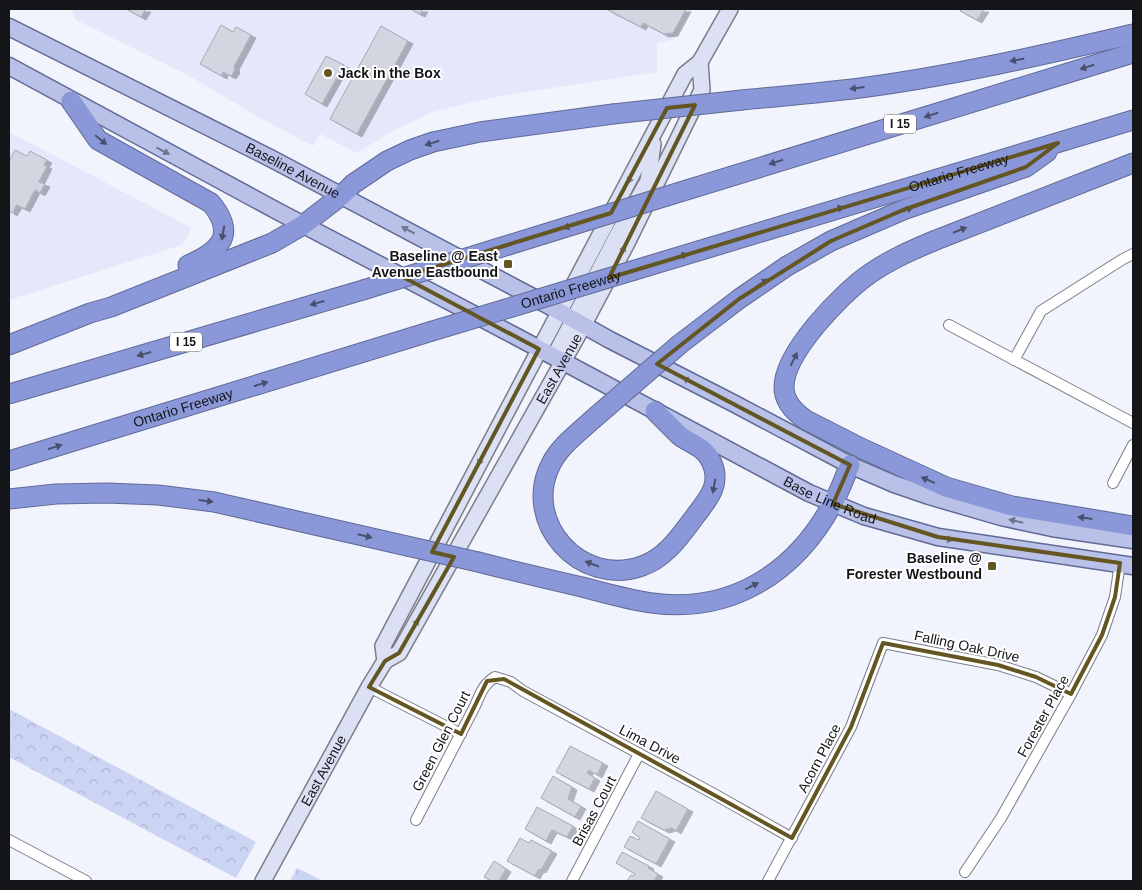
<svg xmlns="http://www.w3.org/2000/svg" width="1142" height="890" font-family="Helvetica,sans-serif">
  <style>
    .built { fill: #e4e8fa }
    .park { fill: url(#park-crowns) }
    .building { fill: #d3d6e0; stroke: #a6a8b2; filter: url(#shadow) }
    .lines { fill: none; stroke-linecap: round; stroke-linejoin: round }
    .street-casing { stroke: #7c7e87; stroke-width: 12 }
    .secondary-casing { stroke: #7c7e87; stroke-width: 18 }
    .primary-casing { stroke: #616a95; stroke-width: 19 }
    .highway-casing { stroke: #616a95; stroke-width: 21 }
    .street { stroke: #fff; stroke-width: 10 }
    .secondary { stroke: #dce0f4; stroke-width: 15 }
    .primary { stroke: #b9c1e8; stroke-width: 16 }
    .highway { stroke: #8a98d9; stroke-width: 19 }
    .highway-bridge-casing { stroke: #616a95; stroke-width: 21; stroke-linecap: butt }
    .highway-bridge { stroke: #8a98d9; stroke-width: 19 }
    .oneway { fill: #49506f }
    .oneway2 { fill: #6f748a }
    .oneway3 { fill: #828591 }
    .marked { fill: none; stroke: #635623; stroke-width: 4; stroke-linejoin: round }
    .poi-dot { fill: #635623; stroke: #fff; stroke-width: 2 }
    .labels { text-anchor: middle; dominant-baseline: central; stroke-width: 4; stroke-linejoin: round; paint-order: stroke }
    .shield { fill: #fff; stroke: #5a5b5d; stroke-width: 1 }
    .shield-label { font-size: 12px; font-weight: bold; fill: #141518 }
    .poi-label { font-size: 14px; font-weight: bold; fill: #141518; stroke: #fff; text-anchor: end }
    .street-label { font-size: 14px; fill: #141518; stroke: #fff }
  </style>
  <defs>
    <pattern id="park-crowns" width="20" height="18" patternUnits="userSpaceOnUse" patternTransform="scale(1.25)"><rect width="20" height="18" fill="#ccd4f3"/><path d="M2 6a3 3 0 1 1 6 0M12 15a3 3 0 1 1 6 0" fill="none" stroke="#aeb5d0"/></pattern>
    <filter id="shadow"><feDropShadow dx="5" dy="3" stdDeviation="0" flood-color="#0004"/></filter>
  </defs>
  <rect width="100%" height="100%" fill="#f1f3fd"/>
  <g class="built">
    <polygon points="71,9 691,9 675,39 657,43 657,72 494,97 433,112 394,130 357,153 320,134 313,146 260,118 191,77 76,20"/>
    <polygon points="9,132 192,228 182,245 9,300"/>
  </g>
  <g class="park">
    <polygon points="9,709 256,842 236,878 9,757"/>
    <polygon points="297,868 323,881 290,881"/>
  </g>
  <g class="building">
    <polygon points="126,9 146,9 141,17"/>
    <polygon points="410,9 423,9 420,14"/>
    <polygon points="606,9 686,9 673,33 664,34 643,23 641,27"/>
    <polygon points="961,9 984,9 977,20 960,11"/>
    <polygon points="221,25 233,32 236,27 251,35 234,67 235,70 231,76 223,72 222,76 200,64"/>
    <polygon points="381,26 408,41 357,134 330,119"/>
    <polygon points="326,56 344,65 322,104 305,94"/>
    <polygon points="15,150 27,156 30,151 47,160 44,165 47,166 39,182 45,184 40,193 35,190 25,209 17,205 12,213 9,211 9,161"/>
    <polygon points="570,746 603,763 597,775 589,770 587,773 595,778 589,789 556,772"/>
    <polygon points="553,776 572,787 568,799 581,806 575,817 541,798"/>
    <polygon points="656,791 688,809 676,831 672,828 664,830 641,818"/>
    <polygon points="537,807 573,826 567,837 552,830 546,841 525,829"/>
    <polygon points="638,821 670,839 656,864 624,847 630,836 639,840 640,838 632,832"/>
    <polygon points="520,838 529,843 531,840 552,851 541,870 539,869 535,876 507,861"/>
    <polygon points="622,852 649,866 648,868 658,874 654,881 627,881 631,875 634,876 635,874 616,863"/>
    <polygon points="494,861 506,869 499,881 491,881 484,877"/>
  </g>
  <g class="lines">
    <g class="street-casing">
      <g id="street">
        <polyline points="949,325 1133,423"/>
        <polyline points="1014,360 1041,311 1123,259 1133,254"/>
        <polyline points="1113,483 1133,445"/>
        <polyline points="369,687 461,734"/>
        <path d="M416 820 475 706C480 695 483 684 495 677L511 682 523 691 714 794 792 838"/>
        <polyline points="9,840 86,881"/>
        <polyline points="965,872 1001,818 1071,694 1102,635 1115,597 1120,563"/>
        <polyline points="572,881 639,754"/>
        <polyline points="768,881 851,727 883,643 998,665 1036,677 1071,694"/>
      </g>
    </g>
    <g class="secondary-casing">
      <g id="secondary">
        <polyline points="554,357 617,236 648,181 653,144"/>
        <polyline points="385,661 383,646 685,74 700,62 730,9"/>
        <path id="s1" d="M263 881 369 687 385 661 399 653 583 326 627 243 702 90 700 62"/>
      </g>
    </g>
    <g class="primary-casing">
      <g id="primary">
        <path id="s2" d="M9 27 272 159 544 303 610 340 733 403 850 465 894 484 929 496 1001 517 1052 528 1133 540"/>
        <path id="s3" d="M9 66 279 212 517 337 809 493 864 516 938 537 1133 566"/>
      </g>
    </g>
    <g class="highway-casing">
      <g id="highway">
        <path d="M742 100C782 96 821 93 860 88 952 76 1043 55 1133 34"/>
        <path d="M71 101 98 140 211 203C237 235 220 251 188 265"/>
        <path d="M1133 163 936 240C912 250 889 260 868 275 841 294 784 353 784 387 784 402 794 412 806 420L861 448 946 487 1012 506 1133 526"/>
        <polyline points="667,196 1133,53"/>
        <path id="s4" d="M635 270 1133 120"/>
        <polyline points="680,344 739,299 787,266 831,241 903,210 1026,167 1047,152"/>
        <polyline points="9,345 90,313 111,307 272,243 303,225 342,195 353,184 387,161 410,150 433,142 480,132 613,114"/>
        <polyline points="9,394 363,290"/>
        <path d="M592 420C578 433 560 446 551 464 521 522 581 588 642 566 666 558 681 535 696 515 709 498 722 483 711 461 704 446 690 444 679 435 671 427 663 419 655 411"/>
        <path id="s5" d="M9 461 429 332"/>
        <polyline points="9,499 56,494 106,493 158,495 214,502 407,546"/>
        <path d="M478 562C513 571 547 579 582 587 605 593 629 600 652 603 732 614 796 572 833 503 840 491 844 478 850 465"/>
      </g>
    </g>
    <use href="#street" class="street"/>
    <use href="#secondary" class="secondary"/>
    <use href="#primary" class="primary"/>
    <use href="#highway" class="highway"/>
    <g class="highway-bridge-casing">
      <g id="highway-bridge">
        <polyline points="613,114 742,100"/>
        <polyline points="363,290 667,196"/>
        <path id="s6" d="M429 332 635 270"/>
        <polyline points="592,420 680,344"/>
        <polyline points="407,546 478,562"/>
      </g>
    </g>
    <use href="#highway-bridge" class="highway-bridge"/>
  </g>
  <defs><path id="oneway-solid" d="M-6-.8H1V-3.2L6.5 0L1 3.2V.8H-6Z" transform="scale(1.25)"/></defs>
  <g class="oneway">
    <use href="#oneway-solid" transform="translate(1017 60) rotate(169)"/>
    <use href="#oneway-solid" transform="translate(1087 67) rotate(163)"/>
    <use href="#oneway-solid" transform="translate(857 88) rotate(173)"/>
    <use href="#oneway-solid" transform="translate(931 115) rotate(163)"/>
    <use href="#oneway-solid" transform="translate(101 140) rotate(39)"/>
    <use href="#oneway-solid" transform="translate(432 143) rotate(163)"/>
    <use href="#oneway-solid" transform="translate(776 162) rotate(163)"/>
    <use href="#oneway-solid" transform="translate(837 209) rotate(-17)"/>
    <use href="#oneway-solid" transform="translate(906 210) rotate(-21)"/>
    <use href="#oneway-solid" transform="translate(570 226) rotate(163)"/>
    <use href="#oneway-solid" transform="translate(960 230) rotate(-22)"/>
    <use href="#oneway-solid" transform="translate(223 233) rotate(100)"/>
    <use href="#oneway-solid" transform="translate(681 256) rotate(-17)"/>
    <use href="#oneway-solid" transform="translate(762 283) rotate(-34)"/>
    <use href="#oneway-solid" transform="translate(317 303) rotate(164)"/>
    <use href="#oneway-solid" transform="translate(144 354) rotate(164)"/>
    <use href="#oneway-solid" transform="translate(794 359) rotate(-63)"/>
    <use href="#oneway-solid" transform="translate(261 384) rotate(-17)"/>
    <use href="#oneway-solid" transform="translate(55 447) rotate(-17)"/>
    <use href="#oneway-solid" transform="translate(928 480) rotate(-156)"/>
    <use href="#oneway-solid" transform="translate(714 486) rotate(100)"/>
    <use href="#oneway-solid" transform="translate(206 501) rotate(7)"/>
    <use href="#oneway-solid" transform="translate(1085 518) rotate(-172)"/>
    <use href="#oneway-solid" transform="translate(365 536) rotate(13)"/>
    <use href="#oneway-solid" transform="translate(592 564) rotate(-159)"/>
    <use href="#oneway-solid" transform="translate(752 586) rotate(-26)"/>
  </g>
  <g class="oneway2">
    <use href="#oneway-solid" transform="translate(163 151) rotate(28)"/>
    <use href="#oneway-solid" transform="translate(408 230) rotate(-152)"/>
    <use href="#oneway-solid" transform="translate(689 381) rotate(-153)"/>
    <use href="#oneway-solid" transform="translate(1016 521) rotate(-167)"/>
    <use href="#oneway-solid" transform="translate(946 539) rotate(9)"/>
  </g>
  <g class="oneway3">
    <use href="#oneway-solid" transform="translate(631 177) rotate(118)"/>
    <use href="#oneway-solid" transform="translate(622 252) rotate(-63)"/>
    <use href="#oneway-solid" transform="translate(481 459) rotate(118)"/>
    <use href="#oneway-solid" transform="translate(415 625) rotate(-60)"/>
  </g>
  <path class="marked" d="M695 105 609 278 1058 143 1026 167 903 210 831 241 739 299 657 364 850 465 833 504 938 537 1120 563 1115 597 1102 635 1071 694 1036 677 998 665 883 643 851 727 792 838 504 679 487 681 461 734 369 687 385 661 399 653 454 557 432 552 539 349 403 277 611 213 667 108Z"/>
  <g class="poi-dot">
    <circle cx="328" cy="73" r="5"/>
    <rect x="503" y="259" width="10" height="10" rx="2.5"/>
    <rect x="987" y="561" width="10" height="10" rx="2.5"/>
  </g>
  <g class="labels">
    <g class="shield">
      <rect x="884" y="114.5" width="32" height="19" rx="4"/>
      <rect x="170" y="332.5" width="32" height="19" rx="4"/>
    </g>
    <g class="shield-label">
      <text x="900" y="124">I 15</text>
      <text x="186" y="342">I 15</text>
    </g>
    <g class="poi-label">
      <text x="338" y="73" text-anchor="start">Jack in the Box</text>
      <text x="498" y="256">Baseline @ East<tspan x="498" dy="16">Avenue Eastbound</tspan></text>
      <text x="982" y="558">Baseline @<tspan x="982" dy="16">Forester Westbound</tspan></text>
    </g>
    <g class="street-label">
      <text stroke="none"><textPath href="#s2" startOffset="318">Baseline Avenue</textPath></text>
      <text stroke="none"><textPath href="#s4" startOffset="338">Ontario Freeway</textPath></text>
      <text stroke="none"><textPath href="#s6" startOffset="148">Ontario Freeway</textPath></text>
      <text stroke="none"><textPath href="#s1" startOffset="594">East Avenue</textPath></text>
      <text stroke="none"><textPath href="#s5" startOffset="182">Ontario Freeway</textPath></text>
      <text stroke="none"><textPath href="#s3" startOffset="929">Base Line Road</textPath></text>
      <text transform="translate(967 646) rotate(12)">Falling Oak Drive</text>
      <text transform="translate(1043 716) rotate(-61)">Forester Place</text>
      <text transform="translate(441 741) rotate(-63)">Green Glen Court</text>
      <text transform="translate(650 744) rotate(28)">Lima Drive</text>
      <text transform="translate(819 758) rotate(-62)">Acorn Place</text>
      <text stroke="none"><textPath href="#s1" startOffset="126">East Avenue</textPath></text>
      <text transform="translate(594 811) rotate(-62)">Brisas Court</text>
    </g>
  </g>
  <rect width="1142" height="890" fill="none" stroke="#141518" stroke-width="20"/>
</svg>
